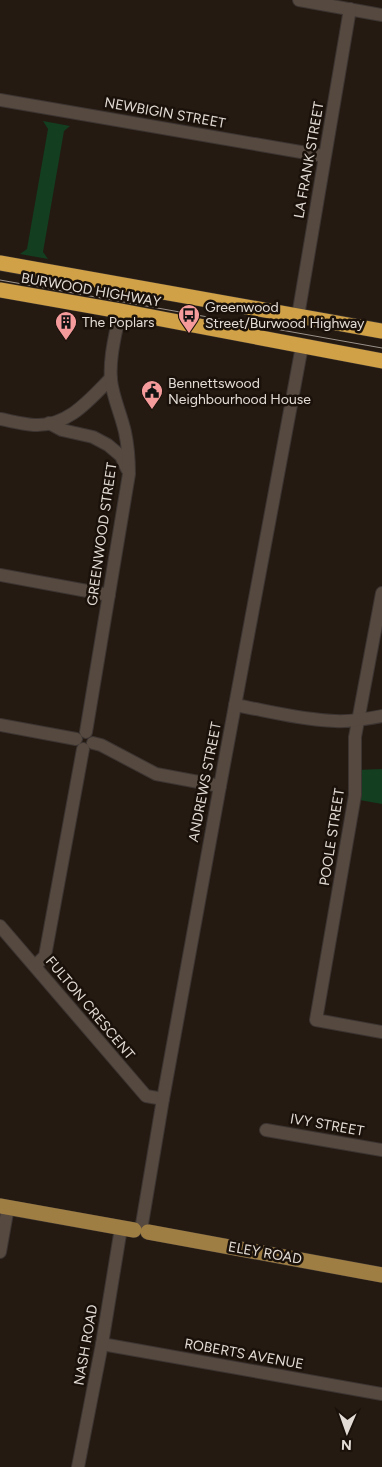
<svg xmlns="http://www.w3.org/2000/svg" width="382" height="1467" font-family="Figtree,sans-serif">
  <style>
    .green { fill: #133e1f }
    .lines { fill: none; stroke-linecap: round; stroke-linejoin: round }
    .minor-casing { stroke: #3c3431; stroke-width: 14 }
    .major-casing { stroke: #3c3431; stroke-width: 16 }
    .highway-casing { stroke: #3c3431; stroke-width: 16 }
    .minor { stroke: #554940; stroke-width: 12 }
    .major { stroke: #9f7e44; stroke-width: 15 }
    .highway { stroke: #d0a146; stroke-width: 15 }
    .tram { stroke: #9a928b; stroke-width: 1 }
    .labels { text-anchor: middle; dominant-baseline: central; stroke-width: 5; stroke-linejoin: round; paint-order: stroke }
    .street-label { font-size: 14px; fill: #e3dcd6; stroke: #1a110a }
    .poi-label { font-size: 14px; fill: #e3dcd6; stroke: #1a110a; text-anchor: start }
  </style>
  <rect width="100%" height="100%" fill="#241a12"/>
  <g class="green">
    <polygon points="43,121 70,126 64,131 43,252 48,259 20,254 27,249 48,129"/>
    <polygon points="382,769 382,804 354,799 355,770"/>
  </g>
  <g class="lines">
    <g class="minor-casing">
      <g id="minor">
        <polyline points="299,0 382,15"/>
        <polyline points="0,100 324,156"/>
        <polyline points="298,316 350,9"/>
        <path d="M0 419C11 421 23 424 34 425 68 427 90 399 111 378"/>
        <polyline points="49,423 62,430 93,437 108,445 121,456 127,469"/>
        <polyline points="0,575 109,595"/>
        <polyline points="382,593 355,737 355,795 316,1020 382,1032"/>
        <path d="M235 705C268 711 302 720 335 721 351 722 367 719 382 716"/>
        <polyline points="0,725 76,739"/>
        <path d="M86 732 129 474C129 460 128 446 125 432 121 414 113 398 111 380 109 357 116 333 120 311"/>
        <polyline points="93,743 101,745 156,774 220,786"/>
        <polyline points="0,926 146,1096 163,1099"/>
        <polyline points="35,966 45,956 83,749"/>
        <polyline points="266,1130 382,1150"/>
        <polyline points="142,1224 163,1099 220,786 302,346"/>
        <polyline points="0,1252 8,1207"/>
        <polyline points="102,1344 382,1394"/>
        <polyline points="78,1467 102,1344 121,1228"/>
      </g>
    </g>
    <g class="major-casing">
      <g id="major">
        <polyline points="0,1206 134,1230"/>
        <polyline points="148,1232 382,1275"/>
      </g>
    </g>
    <g class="highway-casing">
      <g id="highway">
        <polyline points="0,263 382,331"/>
        <polyline points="0,290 120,311 382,361"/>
      </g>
    </g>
    <use href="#minor" class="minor"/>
    <use href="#major" class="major"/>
    <use href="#highway" class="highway"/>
    <polyline class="tram" points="0,280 382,348"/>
  </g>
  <defs>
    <g id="bus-pin" transform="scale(1.125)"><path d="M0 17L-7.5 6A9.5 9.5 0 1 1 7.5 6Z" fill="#f59b9c" stroke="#1a110a"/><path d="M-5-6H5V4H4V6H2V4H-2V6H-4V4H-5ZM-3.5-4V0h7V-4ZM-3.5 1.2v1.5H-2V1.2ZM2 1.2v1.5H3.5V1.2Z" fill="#111"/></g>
    <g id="building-pin" transform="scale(1.125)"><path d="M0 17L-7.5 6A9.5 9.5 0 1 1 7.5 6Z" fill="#f59b9c" stroke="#1a110a"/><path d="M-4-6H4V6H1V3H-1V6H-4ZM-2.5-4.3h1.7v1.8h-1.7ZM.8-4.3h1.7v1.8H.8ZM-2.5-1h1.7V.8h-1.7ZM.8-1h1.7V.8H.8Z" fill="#111"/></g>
    <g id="civic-pin" transform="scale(1.125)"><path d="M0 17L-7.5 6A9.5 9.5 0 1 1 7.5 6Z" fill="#f59b9c" stroke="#1a110a"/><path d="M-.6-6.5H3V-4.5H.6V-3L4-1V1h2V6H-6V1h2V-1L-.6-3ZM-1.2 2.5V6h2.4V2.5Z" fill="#111"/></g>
  </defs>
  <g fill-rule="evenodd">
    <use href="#bus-pin" x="189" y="315"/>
    <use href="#building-pin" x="66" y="322"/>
    <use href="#civic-pin" x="152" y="391"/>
  </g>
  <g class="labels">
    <g class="street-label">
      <text transform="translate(165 113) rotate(10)">NEWBIGIN STREET</text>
      <text transform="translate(309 160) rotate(-80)">LA FRANK STREET</text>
      <text transform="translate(91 290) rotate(10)">BURWOOD HIGHWAY</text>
      <text transform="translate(102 534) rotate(-82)">GREENWOOD STREET</text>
      <text transform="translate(205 782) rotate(-79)">ANDREWS STREET</text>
      <text transform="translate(332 837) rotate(-81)">POOLE STREET</text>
      <text transform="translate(90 1008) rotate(50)">FULTON CRESCENT</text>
      <text transform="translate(327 1125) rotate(10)">IVY STREET</text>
      <text transform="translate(265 1253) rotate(10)">ELEY ROAD</text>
      <text transform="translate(86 1345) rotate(-80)">NASH ROAD</text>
      <text transform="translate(244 1354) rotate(10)">ROBERTS AVENUE</text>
    </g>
    <g class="poi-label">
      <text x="205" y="307">Greenwood<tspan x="205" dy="16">Street/Burwood Highway</tspan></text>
      <text x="82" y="322">The Poplars</text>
      <text x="168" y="383">Bennettswood<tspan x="168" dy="16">Neighbourhood House</tspan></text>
    </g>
  </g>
  <g transform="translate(347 1432) rotate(182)" stroke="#1a110a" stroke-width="4" paint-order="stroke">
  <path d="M0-4L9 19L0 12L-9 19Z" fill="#e3dcd6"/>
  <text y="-8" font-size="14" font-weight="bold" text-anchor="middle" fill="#e3dcd6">N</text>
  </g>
</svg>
